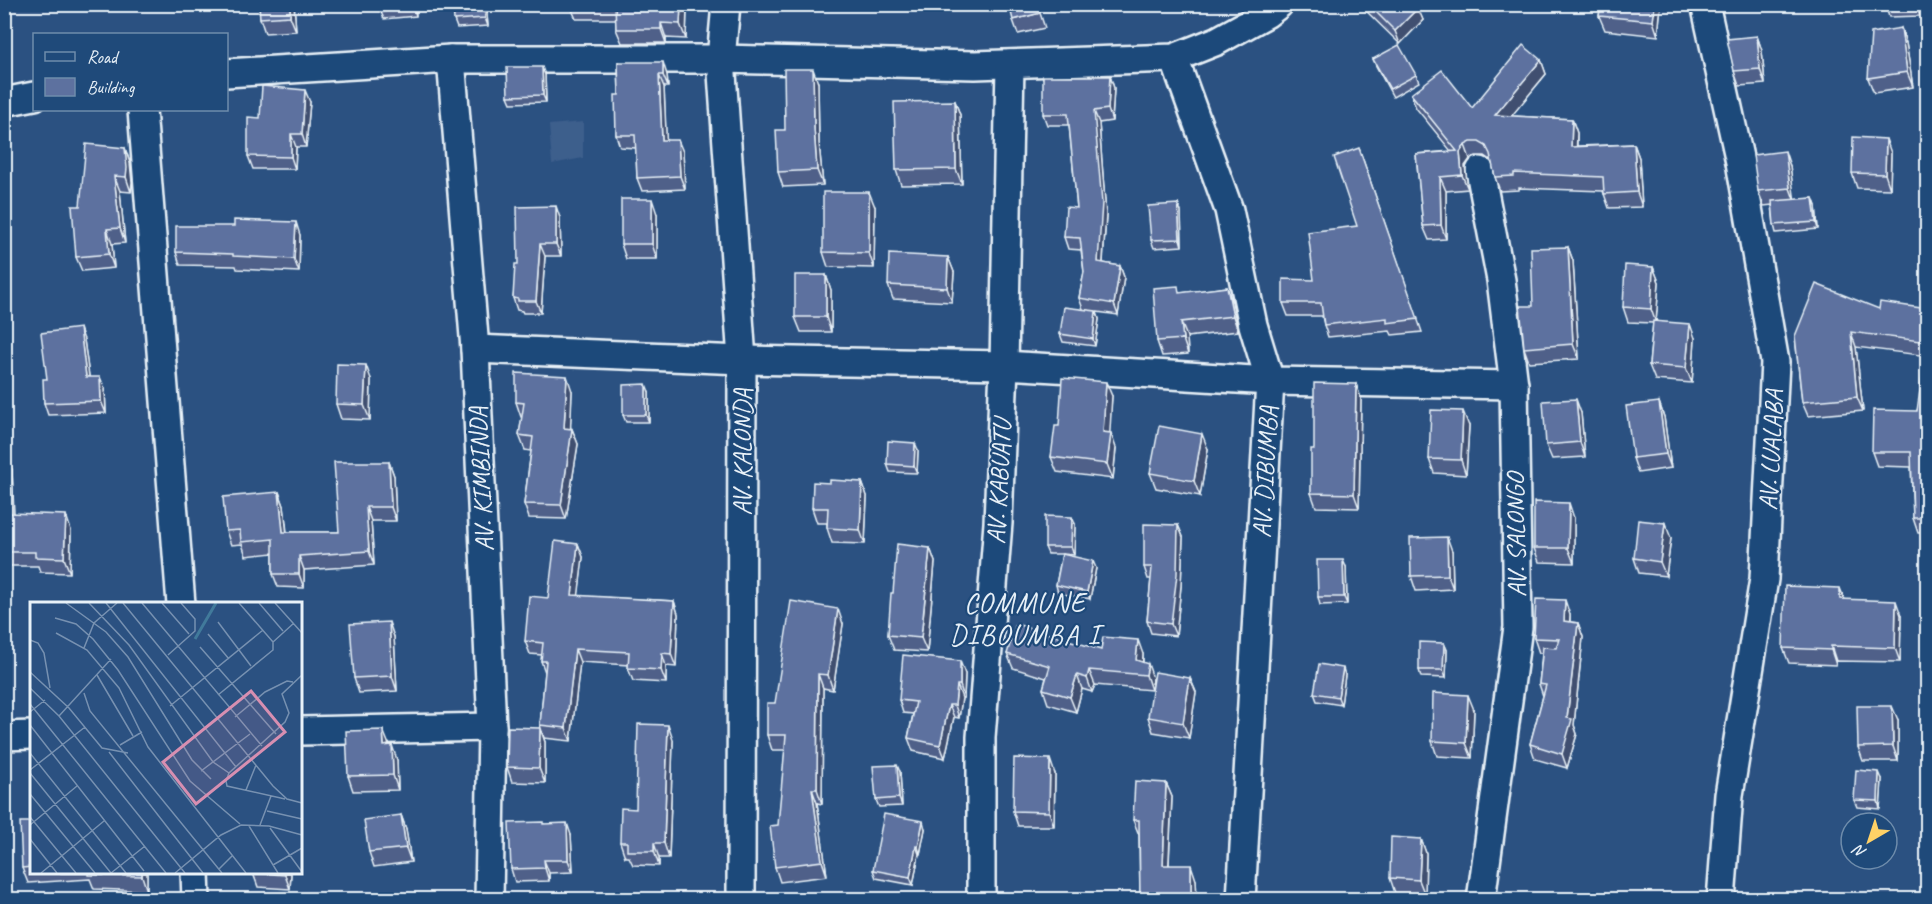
<svg xmlns="http://www.w3.org/2000/svg" width="1932" height="904" font-family="Caveat,sans-serif">
  <style>
    .built { fill: #3d5e8c }
    .lines { fill: none; stroke-linecap: round; stroke-linejoin: round }
    .street-casing { stroke: #e8f1f8; stroke-width: 32 }
    .street { stroke: #1f4a7a; stroke-width: 27 }
    .wall { fill: #506189; stroke: #e8f1f8; stroke-width: 1.5 }
    .shaded-wall { fill: #414f6f; stroke: #e8f1f8; stroke-width: 1.5 }
    .building { fill: #5d719f; stroke: #e8f1f8; stroke-width: 1.5 }
    .labels { text-anchor: middle; dominant-baseline: central; stroke-width: 4.5; stroke-linejoin: round; paint-order: stroke }
    .street-label { font-size: 26px; fill: #e8f1f8; stroke: #1f4a7a }
    .quarter-label { font-size: 28px; letter-spacing: 1.5px; fill: #e8f1f8; stroke: #1f4a7a }
    .inset-river { fill: none; stroke: #417a9b; stroke-width: 3 }
    .inset-road { fill: none; stroke: #7791b1; stroke-width: 1.5 }
    .view { fill: #d78fb1; fill-opacity: 0.15; stroke: #d78fb1; stroke-width: 3 }
    .inset-edge { fill: none; stroke: #e8f1f8; stroke-width: 3 }
  </style>
  <rect width="100%" height="100%" fill="#2b5181"/>
  <filter id="ink" filterUnits="userSpaceOnUse"><feTurbulence type="fractalNoise" baseFrequency=".0167" numOctaves="2"/><feDisplacementMap in="SourceGraphic" scale="12" xChannelSelector="R" yChannelSelector="G"/><feConvolveMatrix kernelMatrix="1 2 1 2 8 2 1 2 1" color-interpolation-filters="sRGB"/></filter>
  <g filter="url(#ink)">
    <polygon class="built" points="583,122 583,158 552,164 549,125"/>
    <g class="lines">
      <g class="street-casing">
        <g id="street">
          <polyline points="726,4 721,59 742,360 741,900"/>
          <polyline points="1705,4 1740,162 1775,362 1764,579 1729,795 1721,900"/>
          <polyline points="1174,58 1229,210 1253,325 1270,381 1241,900"/>
          <polyline points="451,59 475,349 492,727 489,900"/>
          <polyline points="226,73 451,59 721,59 975,65 1174,58 1217,41 1266,14 1279,4"/>
          <polyline points="4,102 34,96"/>
          <polyline points="142,110 181,604"/>
          <polyline points="1480,171 1501,280 1514,385 1518,627 1481,900"/>
          <polyline points="475,349 742,360 1004,365 1270,381 1514,385"/>
          <polyline points="300,731 492,727"/>
          <polyline points="4,736 32,735"/>
          <polyline points="195,872 196,900"/>
          <polyline points="981,900 981,737 998,523 1004,365 1010,64"/>
        </g>
      </g>
      <use href="#street" class="street"/>
    </g>
    <g class="wall">
      <polygon points="4,4 22,4 22,5 4,7"/>
      <polygon points="259,4 294,4 296,31 265,33 260,18"/>
      <polygon points="380,4 415,4 416,16 384,19 381,12"/>
      <polygon points="486,4 488,26 457,28 454,20"/>
      <polygon points="686,4 687,7 686,39 666,38 666,43 622,43 616,29 616,19 576,19 570,5"/>
      <polygon points="1359,4 1415,4 1423,20 1400,44"/>
      <polygon points="1601,4 1661,4 1658,36 1605,30 1599,16"/>
      <polygon points="1885,4 1920,4 1920,16 1889,17"/>
      <polygon points="1040,13 1045,28 1018,34 1013,20"/>
      <polygon points="1901,28 1906,43 1913,87 1874,93 1868,78"/>
      <polygon points="1757,36 1762,51 1765,84 1739,86 1734,71"/>
      <polygon points="1373,59 1416,75 1419,82 1393,97 1376,66"/>
      <polygon points="1541,60 1546,74 1511,116 1572,119 1577,133 1577,146 1634,144 1639,158 1642,207 1609,208 1603,191 1519,188 1519,190 1500,191 1495,177 1492,161 1485,156 1476,156 1470,159 1465,166 1468,189 1446,191 1446,239 1429,240 1423,226 1416,154 1451,151 1416,108 1411,94 1472,108"/>
      <polygon points="618,62 667,75 668,87 664,87 666,140 683,152 685,189 642,191 637,178 636,148 620,147 616,135 619,95"/>
      <polygon points="545,75 546,102 511,103 508,96"/>
      <polygon points="1110,76 1114,88 1112,121 1099,123 1106,215 1103,263 1120,266 1124,277 1118,315 1097,312 1099,319 1095,346 1063,342 1060,334 1083,309 1079,298 1084,272 1081,250 1068,249 1064,237 1077,208 1069,125 1047,125 1043,114"/>
      <polygon points="818,83 819,143 823,185 783,187 778,172 785,130"/>
      <polygon points="955,101 960,115 962,184 901,185 896,170"/>
      <polygon points="310,102 306,147 296,147 295,169 253,169 248,156 260,118"/>
      <polygon points="125,148 130,163 132,182 131,192 120,191 125,243 112,244 114,268 82,271 76,257 80,206"/>
      <polygon points="1359,148 1422,332 1392,335 1390,331 1328,337 1324,325 1322,316 1288,316 1283,303 1314,280 1357,226"/>
      <polygon points="1891,153 1890,189 1857,188 1852,173"/>
      <polygon points="1790,166 1794,200 1813,198 1816,206 1818,229 1776,233 1774,225 1772,205 1764,206 1758,191"/>
      <polygon points="1178,204 1181,212 1182,246 1154,248 1151,240"/>
      <polygon points="875,207 874,268 828,267 823,252"/>
      <polygon points="657,214 657,259 626,259 621,244"/>
      <polygon points="560,218 561,256 545,256 541,313 523,313 522,311 517,310 513,298 518,264"/>
      <polygon points="300,235 299,272 237,269 236,266 180,265 176,252"/>
      <polygon points="1568,247 1573,261 1579,359 1529,362 1524,348 1533,306"/>
      <polygon points="948,257 954,272 952,302 893,299 888,285"/>
      <polygon points="1653,267 1659,282 1656,321 1695,338 1692,383 1655,380 1649,365 1653,323 1628,322 1623,307"/>
      <polygon points="826,275 831,290 831,332 801,332 795,317"/>
      <polygon points="1227,287 1232,302 1238,331 1187,337 1188,354 1162,356 1157,341 1181,293"/>
      <polygon points="1879,309 1928,309 1928,356 1856,347 1863,411 1808,416 1802,402 1795,336"/>
      <polygon points="84,340 89,377 105,389 106,413 48,415 44,403 47,379"/>
      <polygon points="1928,370 1928,533 1918,533 1913,518 1911,467 1877,466 1872,452 1917,411"/>
      <polygon points="371,379 370,420 341,419 336,404"/>
      <polygon points="1356,384 1361,398 1359,508 1316,507 1311,493 1314,449"/>
      <polygon points="572,391 570,429 572,429 578,444 566,519 529,518 524,504 531,451 525,450 519,435 522,417 521,417 516,402"/>
      <polygon points="649,392 649,422 626,422 623,415"/>
      <polygon points="1112,396 1109,433 1116,448 1113,479 1057,472 1051,457 1059,426"/>
      <polygon points="1659,402 1664,417 1671,468 1638,473 1633,458"/>
      <polygon points="1581,413 1585,457 1552,459 1546,445"/>
      <polygon points="1469,426 1466,475 1434,473 1429,459"/>
      <polygon points="1208,449 1200,496 1156,488 1150,473"/>
      <polygon points="918,450 917,473 890,472 887,464"/>
      <polygon points="4,455 7,455 12,470 14,514 71,530 70,573 40,572 38,566 4,566"/>
      <polygon points="389,462 394,476 396,521 371,521 374,565 304,570 304,588 278,587 273,574 273,553 246,556 242,544 231,545 226,531 279,492 284,506 287,532 339,532"/>
      <polygon points="862,482 867,496 865,544 832,543 827,528 827,523 817,523 812,508"/>
      <polygon points="1574,518 1574,563 1539,562 1534,548"/>
      <polygon points="1075,524 1074,555 1063,554 1096,568 1090,599 1058,593 1056,585 1062,554 1048,554 1045,547"/>
      <polygon points="1178,525 1183,537 1181,586 1176,636 1151,633 1147,621 1151,579 1148,579 1144,567"/>
      <polygon points="1671,538 1666,576 1639,573 1634,558"/>
      <polygon points="578,544 583,557 578,596 674,601 678,614 676,667 666,666 666,683 633,681 628,668 629,665 580,662 571,741 544,738 540,725 545,672 541,661 542,655 530,654 525,641"/>
      <polygon points="930,548 935,562 927,652 894,650 888,635 893,593"/>
      <polygon points="1452,551 1453,589 1416,591 1411,576"/>
      <polygon points="1346,567 1347,604 1320,605 1318,597"/>
      <polygon points="1844,599 1901,615 1900,662 1836,661 1836,665 1789,663 1783,648"/>
      <polygon points="1570,615 1570,622 1578,623 1583,637 1574,725 1577,734 1567,768 1535,759 1530,744 1543,696 1539,684 1542,653 1539,653 1534,638"/>
      <polygon points="843,624 833,690 823,688 822,804 817,803 827,876 780,882 775,867 785,750 772,750 767,735 775,703"/>
      <polygon points="394,637 397,691 359,693 354,678"/>
      <polygon points="1444,643 1447,650 1446,678 1421,677 1419,670"/>
      <polygon points="1101,650 1143,654 1143,662 1153,678 1151,690 1095,685 1092,692 1082,689 1076,712 1048,704 1043,689 1046,678 1013,668 1007,654"/>
      <polygon points="965,674 964,698 962,698 959,718 954,717 945,758 913,751 908,738 913,714 903,713 899,700"/>
      <polygon points="1345,675 1341,705 1317,701 1314,693"/>
      <polygon points="1190,678 1196,692 1189,738 1153,732 1148,717"/>
      <polygon points="1474,710 1472,758 1437,756 1432,741"/>
      <polygon points="1898,720 1898,761 1863,761 1858,747"/>
      <polygon points="540,728 545,742 545,783 512,782 507,767"/>
      <polygon points="673,740 669,858 659,858 659,866 633,865 629,857 625,857 620,842 636,809"/>
      <polygon points="389,745 397,760 398,790 353,791 348,776"/>
      <polygon points="900,772 902,806 879,807 876,800"/>
      <polygon points="1055,774 1054,826 1018,826 1013,811"/>
      <polygon points="1882,779 1880,809 1857,807 1854,800"/>
      <polygon points="1166,783 1172,797 1169,865 1196,880 1197,900 1140,900 1139,835 1133,820"/>
      <polygon points="401,815 406,829 411,862 374,867 369,852"/>
      <polygon points="32,822 32,873 147,873 147,891 94,889 90,879 28,883 22,868"/>
      <polygon points="544,824 571,835 573,872 549,873 549,881 515,882 511,869"/>
      <polygon points="925,829 920,854 919,854 913,885 876,878 873,870"/>
      <polygon points="1421,839 1426,853 1425,895 1395,893 1390,878"/>
      <polygon points="253,873 291,873 290,889 258,887"/>
    </g>
    <g class="shaded-wall">
      <polygon points="290,4 294,4 296,31 290,16"/>
      <polygon points="413,4 415,4 416,16"/>
      <polygon points="484,4 486,4 488,26 485,18"/>
      <polygon points="681,4 686,4 687,7 686,39 680,24"/>
      <polygon points="1655,4 1661,4 1658,36 1653,21"/>
      <polygon points="1917,4 1920,4 1920,16 1917,6"/>
      <polygon points="1418,8 1423,20 1400,44 1395,31"/>
      <polygon points="661,23 666,38 666,43 661,29"/>
      <polygon points="1901,28 1906,43 1913,87 1907,72"/>
      <polygon points="1757,36 1762,51 1765,84 1760,69"/>
      <polygon points="1541,60 1546,74 1500,130 1495,115"/>
      <polygon points="663,62 667,75 668,87 663,75"/>
      <polygon points="542,67 545,75 546,102 543,95"/>
      <polygon points="813,69 818,83 819,143 823,185 817,170 814,128"/>
      <polygon points="659,75 664,87 667,153 662,140"/>
      <polygon points="1110,76 1114,88 1112,121 1108,109"/>
      <polygon points="305,90 310,102 306,147 302,134"/>
      <polygon points="955,101 960,115 962,184 956,169"/>
      <polygon points="1094,111 1099,123 1106,215 1102,274 1098,262"/>
      <polygon points="1572,119 1577,133 1576,161 1571,147"/>
      <polygon points="291,134 296,147 295,169 291,157"/>
      <polygon points="1886,139 1891,153 1890,189 1885,174"/>
      <polygon points="678,140 683,152 685,189 680,176"/>
      <polygon points="1634,144 1639,158 1642,207 1637,192"/>
      <polygon points="1465,145 1470,159 1465,166 1468,189 1462,175 1460,152"/>
      <polygon points="125,148 130,163 132,182 131,192 126,177"/>
      <polygon points="1785,151 1790,166 1795,202 1790,188"/>
      <polygon points="114,176 120,191 125,243 120,228"/>
      <polygon points="1440,177 1446,191 1446,239 1441,225"/>
      <polygon points="869,192 875,207 874,268 869,253"/>
      <polygon points="1813,198 1816,206 1818,229 1816,222"/>
      <polygon points="652,199 657,214 657,259 652,244"/>
      <polygon points="1178,204 1181,212 1182,246 1180,239"/>
      <polygon points="556,206 560,218 561,256 556,244"/>
      <polygon points="296,222 300,235 299,272 294,259"/>
      <polygon points="107,229 112,244 114,268 109,254"/>
      <polygon points="540,244 545,256 541,313 536,301"/>
      <polygon points="1568,247 1573,261 1579,359 1573,344"/>
      <polygon points="948,257 954,272 952,302 947,288"/>
      <polygon points="1120,266 1124,277 1118,315 1114,304"/>
      <polygon points="1653,267 1659,282 1656,323 1651,309"/>
      <polygon points="826,275 831,290 831,332 826,317"/>
      <polygon points="1227,287 1232,302 1238,331 1233,316"/>
      <polygon points="1096,311 1099,319 1095,346 1093,339"/>
      <polygon points="1181,322 1187,337 1188,354 1183,339"/>
      <polygon points="1690,324 1695,338 1692,383 1686,368"/>
      <polygon points="80,328 84,340 91,390 86,377"/>
      <polygon points="1851,332 1856,347 1863,411 1857,397"/>
      <polygon points="366,365 371,379 370,420 364,405"/>
      <polygon points="567,376 572,391 570,443 564,428"/>
      <polygon points="100,377 105,389 106,413 101,401"/>
      <polygon points="1106,382 1112,396 1109,447 1103,432"/>
      <polygon points="646,384 649,392 649,422 646,415"/>
      <polygon points="1356,384 1361,398 1359,508 1354,494"/>
      <polygon points="1576,399 1581,413 1585,457 1580,442"/>
      <polygon points="1659,402 1664,417 1671,468 1666,454"/>
      <polygon points="1463,411 1469,426 1466,475 1461,460"/>
      <polygon points="572,429 578,444 566,519 561,505"/>
      <polygon points="1111,433 1116,448 1113,479 1107,464"/>
      <polygon points="1202,434 1208,449 1200,496 1194,481"/>
      <polygon points="915,443 918,450 917,473 914,466"/>
      <polygon points="7,455 12,470 14,528 9,513"/>
      <polygon points="389,462 394,476 396,521 391,507"/>
      <polygon points="862,482 867,496 865,544 860,530"/>
      <polygon points="279,492 284,506 288,546 283,532"/>
      <polygon points="1569,503 1574,518 1574,563 1568,548"/>
      <polygon points="366,507 371,521 374,565 369,551"/>
      <polygon points="66,515 71,530 70,573 64,558"/>
      <polygon points="1072,517 1075,524 1074,555 1071,547"/>
      <polygon points="1665,523 1671,538 1666,576 1660,562"/>
      <polygon points="1178,525 1183,537 1181,586 1176,636 1171,624"/>
      <polygon points="1447,537 1452,551 1453,589 1448,575"/>
      <polygon points="578,544 583,557 577,608 572,595"/>
      <polygon points="930,548 935,562 927,652 921,638"/>
      <polygon points="299,556 304,570 304,588 299,574"/>
      <polygon points="1343,560 1346,567 1347,604 1344,597"/>
      <polygon points="1093,561 1096,568 1090,599 1087,592"/>
      <polygon points="1840,588 1846,603 1840,599"/>
      <polygon points="1565,600 1570,615 1569,636 1564,621"/>
      <polygon points="674,601 678,614 676,667 671,654"/>
      <polygon points="1896,601 1901,615 1900,662 1895,648"/>
      <polygon points="838,609 843,624 833,690 828,675"/>
      <polygon points="389,622 394,637 397,691 392,676"/>
      <polygon points="1578,623 1583,637 1574,725 1577,734 1567,768 1562,754 1567,718"/>
      <polygon points="1138,640 1143,654 1142,675 1136,660"/>
      <polygon points="1444,643 1447,650 1446,678 1443,670"/>
      <polygon points="1831,646 1836,661 1836,665 1831,650"/>
      <polygon points="575,649 580,662 571,741 566,728"/>
      <polygon points="662,653 666,666 666,683 661,670"/>
      <polygon points="960,661 965,674 964,698 960,685"/>
      <polygon points="1148,664 1153,678 1151,690 1146,675"/>
      <polygon points="1343,668 1345,675 1341,705 1338,697"/>
      <polygon points="1089,670 1095,685 1092,692 1087,678"/>
      <polygon points="818,674 823,688 822,804 817,789"/>
      <polygon points="1077,675 1082,689 1076,712 1070,697"/>
      <polygon points="1190,678 1196,692 1189,738 1183,723"/>
      <polygon points="957,685 962,698 959,718 955,705"/>
      <polygon points="1468,695 1474,710 1472,758 1466,743"/>
      <polygon points="949,705 954,717 945,758 940,745"/>
      <polygon points="1892,706 1898,720 1898,761 1893,746"/>
      <polygon points="668,725 673,740 669,858 664,843"/>
      <polygon points="540,728 545,742 545,783 539,768"/>
      <polygon points="383,730 389,745 384,746"/>
      <polygon points="392,745 397,760 398,790 393,775"/>
      <polygon points="1050,759 1055,774 1054,826 1049,812"/>
      <polygon points="897,765 900,772 902,806 899,798"/>
      <polygon points="4,767 7,773 5,821 4,820"/>
      <polygon points="1879,772 1882,779 1880,809 1878,801"/>
      <polygon points="1166,783 1172,797 1168,880 1163,865"/>
      <polygon points="812,789 817,803 827,876 822,861"/>
      <polygon points="401,815 406,829 411,862 406,848"/>
      <polygon points="923,821 925,829 920,854 918,847"/>
      <polygon points="567,823 571,835 573,872 568,860"/>
      <polygon points="1421,839 1426,853 1425,895 1419,880"/>
      <polygon points="654,843 659,858 659,866 654,851"/>
      <polygon points="916,846 919,854 913,885 910,877"/>
      <polygon points="544,860 549,873 549,881 545,868"/>
      <polygon points="1191,865 1196,880 1197,900 1191,899"/>
      <polygon points="142,873 147,873 147,891 142,876"/>
      <polygon points="285,873 291,873 290,889 285,875"/>
    </g>
    <g class="building">
      <polygon points="259,4 290,4 290,16 260,18"/>
      <polygon points="380,4 413,4 414,8 381,12"/>
      <polygon points="453,4 484,4 485,18 454,20"/>
      <polygon points="615,4 681,4 680,24 661,23 661,29 616,29"/>
      <polygon points="1009,4 1036,4 1040,13 1013,20"/>
      <polygon points="1368,4 1415,4 1418,8 1395,31"/>
      <polygon points="1601,4 1655,4 1653,21 1599,16"/>
      <polygon points="1885,4 1917,4 1917,6 1885,7"/>
      <polygon points="1901,28 1907,72 1868,78 1871,33"/>
      <polygon points="1757,36 1760,69 1734,71 1727,39"/>
      <polygon points="1399,45 1416,75 1390,89 1373,59"/>
      <polygon points="1523,45 1541,60 1495,115 1572,119 1571,147 1634,144 1637,192 1604,194 1603,177 1514,173 1514,176 1495,177 1490,154 1486,146 1479,142 1471,142 1465,145 1460,152 1462,175 1440,177 1441,225 1423,226 1416,154 1457,151 1411,94 1442,70 1472,108"/>
      <polygon points="618,62 663,62 663,75 659,75 662,140 678,140 680,176 637,178 635,135 616,135 615,95 619,95"/>
      <polygon points="507,67 542,67 543,95 508,96"/>
      <polygon points="784,69 813,69 814,128 817,170 778,172 776,130 785,130"/>
      <polygon points="1043,76 1110,76 1108,109 1094,111 1102,203 1098,262 1120,266 1114,304 1079,298 1084,272 1080,238 1064,237 1066,207 1077,208 1068,114 1043,114"/>
      <polygon points="262,86 305,90 302,134 291,134 291,157 248,156 248,117 260,118"/>
      <polygon points="955,101 956,169 896,170 894,102"/>
      <polygon points="1853,137 1886,139 1885,174 1852,173"/>
      <polygon points="86,144 125,148 127,168 126,177 114,176 120,228 107,229 109,254 76,257 72,206 80,206"/>
      <polygon points="1359,148 1418,319 1387,323 1387,318 1324,325 1321,303 1283,303 1283,279 1314,280 1308,232 1357,226 1334,157"/>
      <polygon points="1785,151 1790,188 1758,191 1753,155"/>
      <polygon points="823,192 869,192 869,253 823,252"/>
      <polygon points="1813,198 1816,222 1774,225 1772,201"/>
      <rect x="621" y="199" width="31" height="45"/>
      <polygon points="1178,204 1180,239 1151,240 1148,206"/>
      <polygon points="556,206 556,244 540,244 536,301 518,301 518,299 513,298 515,264 518,264 517,207"/>
      <polygon points="234,220 296,222 294,259 233,256 233,254 176,252 176,226 234,226"/>
      <polygon points="1568,247 1573,344 1524,348 1520,306 1533,306 1531,248"/>
      <polygon points="889,254 948,257 947,288 888,285"/>
      <polygon points="1625,265 1653,267 1651,309 1623,307"/>
      <rect x="795" y="275" width="31" height="42"/>
      <polygon points="1816,284 1879,309 1880,302 1928,309 1928,342 1851,332 1857,397 1802,402 1795,336"/>
      <polygon points="1178,286 1179,293 1227,287 1233,316 1181,322 1183,339 1157,341 1153,288"/>
      <polygon points="1064,307 1096,311 1093,339 1060,334"/>
      <polygon points="1653,321 1690,324 1686,368 1649,365"/>
      <polygon points="80,328 86,377 100,377 101,401 44,403 43,379 47,379 41,333"/>
      <polygon points="337,364 366,365 364,405 336,404"/>
      <polygon points="1923,369 1928,370 1928,518 1913,518 1911,452 1872,452 1873,410 1917,411"/>
      <polygon points="516,373 567,376 564,428 572,429 561,505 524,504 533,437 519,435 524,403 516,402"/>
      <polygon points="1062,378 1106,382 1103,432 1111,433 1107,464 1051,457 1055,426 1059,426"/>
      <polygon points="1314,383 1356,384 1354,494 1311,493 1311,449 1314,449"/>
      <polygon points="646,384 646,415 623,415 623,385"/>
      <polygon points="1576,399 1580,442 1546,445 1543,401"/>
      <polygon points="1659,402 1666,454 1633,458 1626,406"/>
      <polygon points="1431,410 1463,411 1461,460 1429,459"/>
      <polygon points="1159,426 1202,434 1194,481 1150,473"/>
      <polygon points="888,441 915,443 914,466 887,464"/>
      <polygon points="4,455 7,455 9,513 66,515 64,558 35,557 35,552 4,552"/>
      <polygon points="334,462 389,462 391,507 366,507 369,551 299,556 299,574 273,574 273,539 241,542 240,530 226,531 223,497 279,492 283,532 339,532"/>
      <polygon points="830,480 862,482 860,530 827,528 828,508 812,508 813,482 830,483"/>
      <polygon points="1534,502 1569,503 1568,548 1534,548"/>
      <polygon points="1045,516 1072,517 1071,547 1045,547"/>
      <polygon points="1638,520 1665,523 1660,562 1634,558"/>
      <polygon points="1144,524 1178,525 1177,574 1171,624 1147,621 1152,567 1144,567"/>
      <polygon points="1447,537 1448,575 1411,576 1410,538"/>
      <polygon points="555,541 578,544 572,595 674,601 671,654 662,653 661,670 628,668 629,652 575,649 566,728 540,725 546,661 541,661 543,643 525,641 529,596 548,598"/>
      <polygon points="897,544 930,548 921,638 888,635 891,593 893,593"/>
      <polygon points="1062,554 1093,561 1087,592 1056,585"/>
      <polygon points="1317,560 1343,560 1344,597 1318,597"/>
      <polygon points="1785,586 1840,588 1840,599 1896,601 1895,648 1831,646 1831,650 1783,648"/>
      <polygon points="1536,599 1565,600 1564,621 1578,623 1567,718 1572,719 1562,754 1530,744 1546,685 1539,684 1543,647 1556,648 1559,639 1534,638"/>
      <polygon points="791,601 838,609 828,675 818,674 817,789 812,789 822,861 775,867 770,826 778,825 786,735 767,735 767,703 775,703"/>
      <polygon points="389,622 392,676 354,678 350,624"/>
      <polygon points="1016,624 1101,650 1103,637 1138,640 1136,660 1148,664 1146,675 1089,670 1087,678 1077,675 1070,697 1043,689 1050,666 1007,654"/>
      <polygon points="1419,642 1444,643 1443,670 1419,670"/>
      <polygon points="903,655 960,661 960,685 957,685 955,705 949,705 940,745 908,738 916,702 899,700"/>
      <polygon points="1319,664 1343,668 1338,697 1314,693"/>
      <polygon points="1155,672 1190,678 1183,723 1148,717"/>
      <polygon points="1433,693 1468,695 1466,743 1432,741"/>
      <polygon points="1857,706 1892,706 1893,746 1858,747"/>
      <polygon points="638,724 668,725 664,843 654,843 654,851 627,851 627,842 620,842 621,808 636,809"/>
      <polygon points="508,727 540,728 539,768 507,767"/>
      <polygon points="383,730 384,746 392,745 393,775 348,776 346,731"/>
      <polygon points="1014,758 1050,759 1049,812 1013,811"/>
      <polygon points="897,765 899,798 876,800 873,766"/>
      <polygon points="1856,770 1879,772 1878,801 1854,800"/>
      <polygon points="1135,781 1166,783 1163,865 1191,865 1191,899 1140,900 1139,820 1133,820"/>
      <polygon points="884,814 923,821 918,847 916,846 910,877 873,870"/>
      <polygon points="401,815 406,848 369,852 364,820"/>
      <polygon points="20,822 32,822 32,867 22,868"/>
      <polygon points="543,822 543,824 567,823 568,860 544,860 545,868 511,869 509,823"/>
      <polygon points="1391,837 1421,839 1419,880 1390,878"/>
      <polygon points="88,873 142,873 142,876 88,875"/>
      <polygon points="256,873 285,873 285,875"/>
    </g>
  </g>
  <g class="labels">
    <g class="street-label">
      <text transform="translate(1771 450) rotate(-87)">AV. LUALABA</text>
      <text transform="translate(742 452) rotate(-90)">AV. KALONDA</text>
      <text transform="translate(1265 472) rotate(-87)">AV. DIBUMBA</text>
      <text transform="translate(481 479) rotate(-93)">AV. KIMBINDA</text>
      <text transform="translate(999 482) rotate(-87)">AV. KABUATU</text>
      <text transform="translate(1516 535) rotate(-91)">AV. SALONGO</text>
    </g>
    <g class="quarter-label">
      <text x="1025" y="602">COMMUNE<tspan x="1025" dy="32">DIBOUMBA I</tspan></text>
    </g>
  </g>
  <g transform="translate(30 602)">
    <rect width="272" height="272" fill="#2b5181"/>
    <path class="inset-river" d="M165 37 186 1"/>
    <path class="inset-road" d="M36 1 76 30 98 55 162 158 181 177M59 1 99 43 183 160 199 171M76 1 206 165M93 1 243 184 257 197 272 201M112 1 232 144M132 1 159 32M209 1 243 40M229 1 253 29M245 1 272 31M25 16 46 22 63 37 88 68 160 179 210 222M188 20 221 64M26 31 57 48 89 86 118 145 216 271M178 32 199 57M0 38 8 41 14 51 20 86M170 45 246 132M54 46 64 21 87 1M138 53 165 29V17L151 1M0 70 39 106 72 146 98 151M67 73 103 134M0 86 29 114 155 271M54 91 60 109 192 271M188 93 243 48V40L264 21M0 102 136 271M140 104 233 28M0 110 15 98M29 114 81 57M205 115 235 90 257 79 263 80M0 123 114 269M90 143 112 130M79 150 173 271M0 151 96 271M0 168 55 125M171 169 220 132M0 171 81 271M216 188 226 163M0 192 65 271M255 197 197 184 196 179 199 171 255 120 259 111 252 92 272 73M237 209 272 217M0 215 46 271M0 223 47 184M230 223 241 194M219 224 248 271M240 226 272 270M0 237 27 271M243 263 272 246M189 267 202 254M11 271 74 219M81 271 115 244M145 271 191 233 211 223 239 224 272 233"/>
    <path class="view" d="M221 89 255 130 166 202 133 160Z"/>
    <rect width="272" height="272" class="inset-edge"/>
  </g>
  <rect width="1932" height="904" fill="none" stroke="#1f4a7a" stroke-width="24"/>
  <rect x="12" y="12" width="1908" height="880" fill="none" stroke="#e8f1f8" stroke-width="2" filter="url(#ink)"/>
  <rect x="33" y="33" width="195" height="78" fill="#1f4a7a" stroke="#6f8dac" stroke-width="1.5"/>
  <rect x="45" y="52" width="30" height="9" fill="#1f4a7a" stroke="#6f8dac" stroke-width="1.5"/>
  <text x="87" y="63" font-size="18" fill="#e8f1f8">Road</text>
  <rect x="45" y="78" width="30" height="18" fill="#5d719f" stroke="#6f8dac" stroke-width="1.5"/>
  <text x="87" y="93" font-size="18" fill="#e8f1f8">Building</text>
  <g transform="translate(1869 841) rotate(219)"><circle r="28" fill="#1f4a7a" stroke="#6f8dac" stroke-width="1.5"/>
  <path d="M0-4.5L10 22L0 15L-10 22Z" fill="#ffd166"/>
  <text y="-9" font-size="16" font-weight="bold" text-anchor="middle" fill="#e8f1f8">N</text>
  </g>
</svg>
